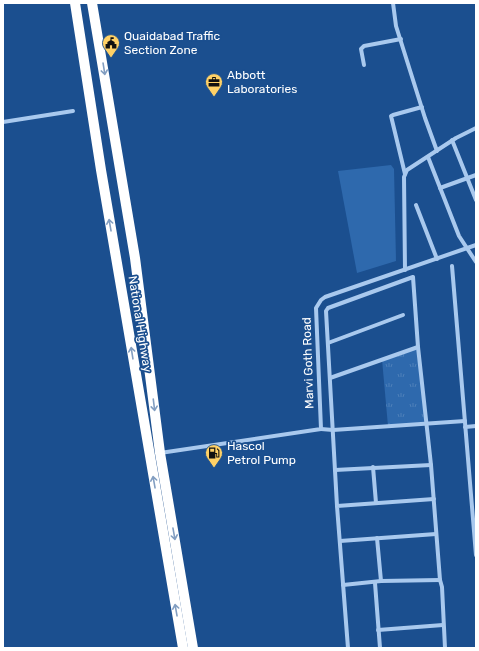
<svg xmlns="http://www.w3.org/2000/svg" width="479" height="651" font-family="Rubik,sans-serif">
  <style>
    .grass { fill: #2e69ad }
    .park { fill: url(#park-tufts) }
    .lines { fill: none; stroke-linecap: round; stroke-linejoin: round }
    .street { stroke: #a9c9ee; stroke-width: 4 }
    .highway { stroke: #fff; stroke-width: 10 }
    .oneway { stroke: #829ec1 }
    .labels { text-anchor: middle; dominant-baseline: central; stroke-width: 3.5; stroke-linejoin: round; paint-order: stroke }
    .poi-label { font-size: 12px; fill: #fff; stroke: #1b4f8f; text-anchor: start }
    .street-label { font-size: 12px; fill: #fff; stroke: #1b4f8f }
  </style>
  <defs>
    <pattern id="park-tufts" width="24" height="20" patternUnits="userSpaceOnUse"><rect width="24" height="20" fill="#2e69ad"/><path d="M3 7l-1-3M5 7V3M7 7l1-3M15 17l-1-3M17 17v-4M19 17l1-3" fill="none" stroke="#4d80b9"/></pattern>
  </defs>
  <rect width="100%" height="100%" fill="#1b4f8f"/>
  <polygon class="grass" points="391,165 394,169 396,261 357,273 338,171"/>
  <polygon class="park" points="418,347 427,423 388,426 382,359"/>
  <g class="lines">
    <g class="street">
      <polyline points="393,3 396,26 425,118 437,151"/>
      <polyline points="364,65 361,49 364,46 401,39"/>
      <polyline points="3,122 73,111"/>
      <polyline points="452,140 476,200"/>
      <polyline points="428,157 459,236 476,262"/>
      <polyline points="405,174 391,116 393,115 422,107"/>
      <polyline points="440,188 476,175"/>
      <polyline points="416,205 437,259"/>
      <polyline points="452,266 476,555"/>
      <polyline points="405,270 404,177 407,170 456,138 476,128"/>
      <polyline points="328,343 403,315"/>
      <polyline points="330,378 418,347"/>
      <polyline points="465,427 476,426"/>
      <polyline points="321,429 333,430 465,421"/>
      <polyline points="160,453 321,429 316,308 321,300 325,297 476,245"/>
      <polyline points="373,467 376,503"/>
      <polyline points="335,470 431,465"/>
      <polyline points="337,506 326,311 328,308 413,277 418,347 431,465 440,580 442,587 445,648"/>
      <polyline points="377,538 381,581"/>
      <polyline points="340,541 436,534"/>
      <polyline points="375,583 380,648"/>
      <polyline points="343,585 381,581 440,580"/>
      <polyline points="378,630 443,625"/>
      <polyline points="348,648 337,506 434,499"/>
    </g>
    <g class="highway">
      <polyline points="75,3 101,170 183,648"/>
      <polyline points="92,3 135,258 160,453 193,648"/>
    </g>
  </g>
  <defs><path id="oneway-shaft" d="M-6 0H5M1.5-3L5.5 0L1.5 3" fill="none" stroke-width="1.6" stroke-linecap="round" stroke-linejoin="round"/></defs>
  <g class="oneway">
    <use href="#oneway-shaft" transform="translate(104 69) rotate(81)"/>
    <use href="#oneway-shaft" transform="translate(110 225) rotate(-100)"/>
    <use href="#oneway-shaft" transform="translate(132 353) rotate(-99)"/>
    <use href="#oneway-shaft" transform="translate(154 405) rotate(83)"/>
    <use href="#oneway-shaft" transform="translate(154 482) rotate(-100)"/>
    <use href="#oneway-shaft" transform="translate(174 534) rotate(80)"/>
    <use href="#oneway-shaft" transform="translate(176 610) rotate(-100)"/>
  </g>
  <defs>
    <g id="civic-pin" transform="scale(0.9)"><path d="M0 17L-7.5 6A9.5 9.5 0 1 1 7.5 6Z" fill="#ffd166" stroke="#1b4f8f"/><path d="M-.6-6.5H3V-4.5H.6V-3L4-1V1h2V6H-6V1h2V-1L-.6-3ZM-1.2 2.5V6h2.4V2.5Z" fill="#111"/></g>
    <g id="office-pin" transform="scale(0.9)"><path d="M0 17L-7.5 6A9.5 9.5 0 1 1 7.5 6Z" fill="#ffd166" stroke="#1b4f8f"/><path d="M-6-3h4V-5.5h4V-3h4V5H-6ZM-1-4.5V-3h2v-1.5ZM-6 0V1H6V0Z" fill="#111"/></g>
    <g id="fuel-pin" transform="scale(0.9)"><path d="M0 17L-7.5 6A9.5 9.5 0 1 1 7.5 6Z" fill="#ffd166" stroke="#1b4f8f"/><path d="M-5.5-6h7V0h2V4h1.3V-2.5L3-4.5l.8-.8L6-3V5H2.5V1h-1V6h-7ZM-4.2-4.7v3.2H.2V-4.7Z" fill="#111"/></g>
  </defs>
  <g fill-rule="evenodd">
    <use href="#civic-pin" x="111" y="43"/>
    <use href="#office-pin" x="214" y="82"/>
    <use href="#fuel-pin" x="214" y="453"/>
  </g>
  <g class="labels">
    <g class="poi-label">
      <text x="124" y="36">Quaidabad Traffic<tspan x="124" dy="14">Section Zone</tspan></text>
      <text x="227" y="75">Abbott<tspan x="227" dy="14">Laboratories</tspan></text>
      <text x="227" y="446">Hascol<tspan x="227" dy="14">Petrol Pump</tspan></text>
    </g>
    <g class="street-label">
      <text transform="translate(140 324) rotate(81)">National Highway</text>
      <text transform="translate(308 363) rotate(-92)">Marvi Goth Road</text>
    </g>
  </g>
  <rect width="479" height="651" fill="none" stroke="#ffffff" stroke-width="8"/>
</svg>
